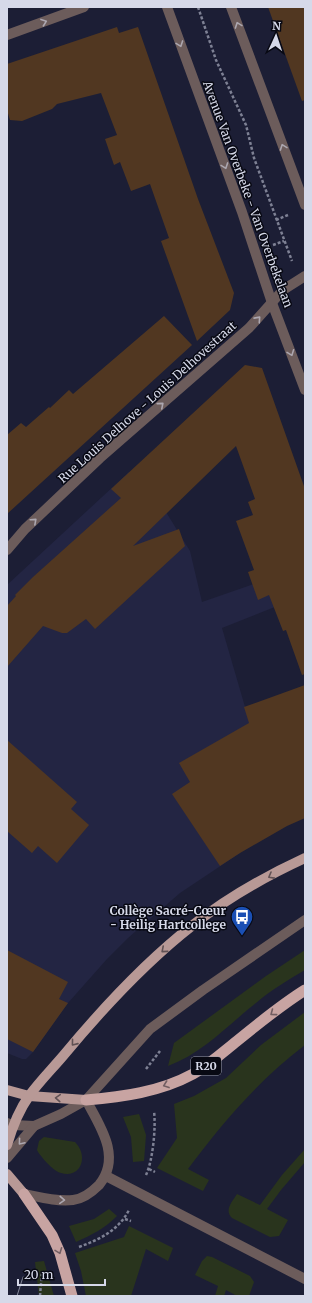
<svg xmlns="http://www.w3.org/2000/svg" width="312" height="1303" font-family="Merriweather,serif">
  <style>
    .built { fill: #232543 }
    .green { fill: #29341d }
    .building { fill: #513721 }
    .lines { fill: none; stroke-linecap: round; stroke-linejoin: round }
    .path { stroke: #7e8194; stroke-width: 2.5; stroke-dasharray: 3 2; stroke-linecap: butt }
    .service { stroke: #6c5c5b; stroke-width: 10 }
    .minor { stroke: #6c5c5b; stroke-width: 10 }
    .primary { stroke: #b89996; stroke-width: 10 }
    .trunk { stroke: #c8a4a2; stroke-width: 11 }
    .tram { stroke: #86899c; stroke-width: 1 }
    .oneway { stroke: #aca7b0 }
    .oneway2 { stroke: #605154 }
    .oneway3 { stroke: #725e62 }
    .labels { text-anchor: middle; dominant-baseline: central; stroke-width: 3; stroke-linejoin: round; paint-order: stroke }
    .shield { fill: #080913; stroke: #989ba9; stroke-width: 1 }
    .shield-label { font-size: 11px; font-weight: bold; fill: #d6d9e9 }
    .street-label { font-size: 12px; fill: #d6d9e9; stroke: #080913 }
    .poi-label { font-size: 12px; font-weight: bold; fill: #d6d9e9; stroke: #080913; text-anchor: end }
  </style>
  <rect width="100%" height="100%" fill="#1c1e35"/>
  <polygon class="built" points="129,472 166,512 190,551 202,602 305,566 305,595 222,628 262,765 240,853 180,893 128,938 107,959 68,1003 33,1052 26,1059 22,1059 7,1053 7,585"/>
  <g class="green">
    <path d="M305 950V970C288 980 271 990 256 1003 228 1025 203 1053 168 1066L174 1043 266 976Z"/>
    <path d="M305 1012V1045C259 1080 223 1122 188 1169L209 1180 203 1191 157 1168 177 1138 174 1104 194 1096 226 1078 261 1045Z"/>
    <polygon points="139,1114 146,1135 144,1161 133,1162 131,1137 123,1117"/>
    <path d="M44 1137 75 1142C89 1156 81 1179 61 1173 53 1171 40 1156 37 1150L39 1141Z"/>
    <path d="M305 1149V1162L281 1190 267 1209 288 1220 279 1236 270 1237 232 1218C224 1210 232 1202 237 1194L260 1205 282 1175Z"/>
    <path d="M109 1209 117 1216C105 1228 92 1235 76 1242L69 1226 94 1219Z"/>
    <polygon points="129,1226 173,1248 168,1261 146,1249 131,1296 86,1296 81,1271 75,1253 124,1237"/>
    <polygon points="207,1256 212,1257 250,1276 254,1282 249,1296 237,1296 226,1290 224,1296 215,1296 218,1286 195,1275 202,1261"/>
    <polygon points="44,1261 54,1296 39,1296 35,1262"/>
  </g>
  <g class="building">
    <polygon points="268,7 305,7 305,100 302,101"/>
    <polygon points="117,27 119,33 138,27 198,199 234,293 230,310 197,341 161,241 169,238 150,184 131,191 120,162 114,165 105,139 117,135 101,93 57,104 52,109 22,121 10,120 7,110 7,64"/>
    <polygon points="164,316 192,345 7,514 7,435 21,423 26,427 49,407 50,408 69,390 73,394"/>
    <polygon points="245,365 262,368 305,489 305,674 302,675 286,630 283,631 269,595 258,600 248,572 254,570 236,521 253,515 248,502 255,499 236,446 133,546 179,529 185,546 95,629 86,619 67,633 62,633 43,626 7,667 7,606 16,596 15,595 33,577 121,498 111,489"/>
    <polygon points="305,685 305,818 287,826 240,853 220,866 172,794 190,782 179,763 249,723 244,707"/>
    <polygon points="7,740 77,802 71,809 89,825 57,863 38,846 32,853 7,831"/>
    <polygon points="7,950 68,982 59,999 68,1003 33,1052 7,1039"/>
  </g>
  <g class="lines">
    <g class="path">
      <polyline points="198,7 216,60 246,125 254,158 292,261"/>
      <polyline points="276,220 288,215"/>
      <polyline points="273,245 284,241"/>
      <polyline points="146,1069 160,1051"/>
      <polyline points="149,1169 155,1172"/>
      <path d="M146 1175C153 1160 156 1127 154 1111"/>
      <polyline points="125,1219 131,1221"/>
      <path d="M79 1247C100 1239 118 1231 129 1210"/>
      <polyline points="40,1296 42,1271"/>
    </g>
    <g class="service">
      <polyline points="7,1123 13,1125 34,1126"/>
      <polyline points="7,1158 34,1126 61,1114 86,1100 150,1029 203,990 305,920"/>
      <polyline points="106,1176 305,1279"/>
    </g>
    <g class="minor">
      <polyline points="167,7 242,212 272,303 305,390"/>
      <polyline points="231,7 305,205"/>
      <polyline points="7,35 84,7"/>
      <polyline points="7,550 25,529 100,458 249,328 283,290 305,276"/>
      <path d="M24 1194C39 1197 57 1202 73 1200 83 1199 92 1192 99 1185 122 1157 100 1126 86 1100"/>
    </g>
    <g class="primary">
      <polyline points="7,1090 29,1096 86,1100"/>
      <path d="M7 1145C12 1128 19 1110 29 1096 39 1082 52 1069 63 1056 102 1009 144 963 193 925 227 898 266 876 305 858"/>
      <polyline points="7,1174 24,1194"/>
    </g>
    <g class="trunk">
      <path d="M86 1100C122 1097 160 1092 193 1074 209 1065 222 1053 237 1041 259 1023 281 1005 305 990"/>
      <polyline points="24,1194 52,1235 60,1253 72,1296"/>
    </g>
    <polyline class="tram" points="17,1296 23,1277"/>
  </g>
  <defs><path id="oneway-chevron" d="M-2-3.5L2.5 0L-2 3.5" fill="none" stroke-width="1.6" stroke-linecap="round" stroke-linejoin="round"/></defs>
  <g class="oneway">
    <use href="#oneway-chevron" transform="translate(44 22) rotate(-20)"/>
    <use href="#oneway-chevron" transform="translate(238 25) rotate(-110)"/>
    <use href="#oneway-chevron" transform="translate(180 44) rotate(70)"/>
    <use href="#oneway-chevron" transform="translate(283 147) rotate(-110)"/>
    <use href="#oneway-chevron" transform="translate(225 166) rotate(70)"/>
    <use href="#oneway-chevron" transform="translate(258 319) rotate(-48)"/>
    <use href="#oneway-chevron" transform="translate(291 353) rotate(69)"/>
    <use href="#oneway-chevron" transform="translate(161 405) rotate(-41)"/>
    <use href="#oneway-chevron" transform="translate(34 521) rotate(-42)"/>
    <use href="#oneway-chevron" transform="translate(21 1142) rotate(130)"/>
    <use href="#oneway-chevron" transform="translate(62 1200) rotate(3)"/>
  </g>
  <g class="oneway2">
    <use href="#oneway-chevron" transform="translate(271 876) rotate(151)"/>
    <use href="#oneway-chevron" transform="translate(164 950) rotate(139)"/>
    <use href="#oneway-chevron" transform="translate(74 1043) rotate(129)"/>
    <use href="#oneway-chevron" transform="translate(58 1098) rotate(-176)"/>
  </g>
  <g class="oneway3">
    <use href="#oneway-chevron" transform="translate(273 1013) rotate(143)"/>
    <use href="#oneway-chevron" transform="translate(166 1085) rotate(160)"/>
    <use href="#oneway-chevron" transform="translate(59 1251) rotate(69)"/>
  </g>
  <defs>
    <g id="bus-pin" transform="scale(1.15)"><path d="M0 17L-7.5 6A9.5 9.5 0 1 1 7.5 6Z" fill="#1a4fb4" stroke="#080913"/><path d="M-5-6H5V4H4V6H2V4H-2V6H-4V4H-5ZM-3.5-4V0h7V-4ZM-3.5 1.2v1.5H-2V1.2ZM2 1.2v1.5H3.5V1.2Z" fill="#fff"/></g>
  </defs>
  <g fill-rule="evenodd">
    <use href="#bus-pin" x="242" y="917"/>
  </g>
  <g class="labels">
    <rect class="shield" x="191" y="1057" width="30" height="18" rx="3"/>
    <g class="shield-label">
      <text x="206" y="1066">R20</text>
    </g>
    <g class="street-label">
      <text transform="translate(248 194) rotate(70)">Avenue Van Overbeke - Van Overbekelaan</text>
      <text transform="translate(147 402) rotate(-42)">Rue Louis Delhove - Louis Delhovestraat</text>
    </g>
    <g class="poi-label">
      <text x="226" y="910">Collège Sacré-Cœur<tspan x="226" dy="14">- Heilig Hartcollege</tspan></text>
    </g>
  </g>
  <rect width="312" height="1303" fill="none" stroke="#d6d9e9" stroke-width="16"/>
  <g transform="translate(276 36) rotate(3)" stroke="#080913" stroke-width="3" paint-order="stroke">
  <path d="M0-3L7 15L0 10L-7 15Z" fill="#d6d9e9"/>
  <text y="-6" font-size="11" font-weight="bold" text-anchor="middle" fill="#d6d9e9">N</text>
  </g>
  <path d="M18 1279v6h87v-6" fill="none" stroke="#d6d9e9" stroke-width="2"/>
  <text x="24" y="1279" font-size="12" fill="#d6d9e9" stroke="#080913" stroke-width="3" paint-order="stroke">20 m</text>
</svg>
